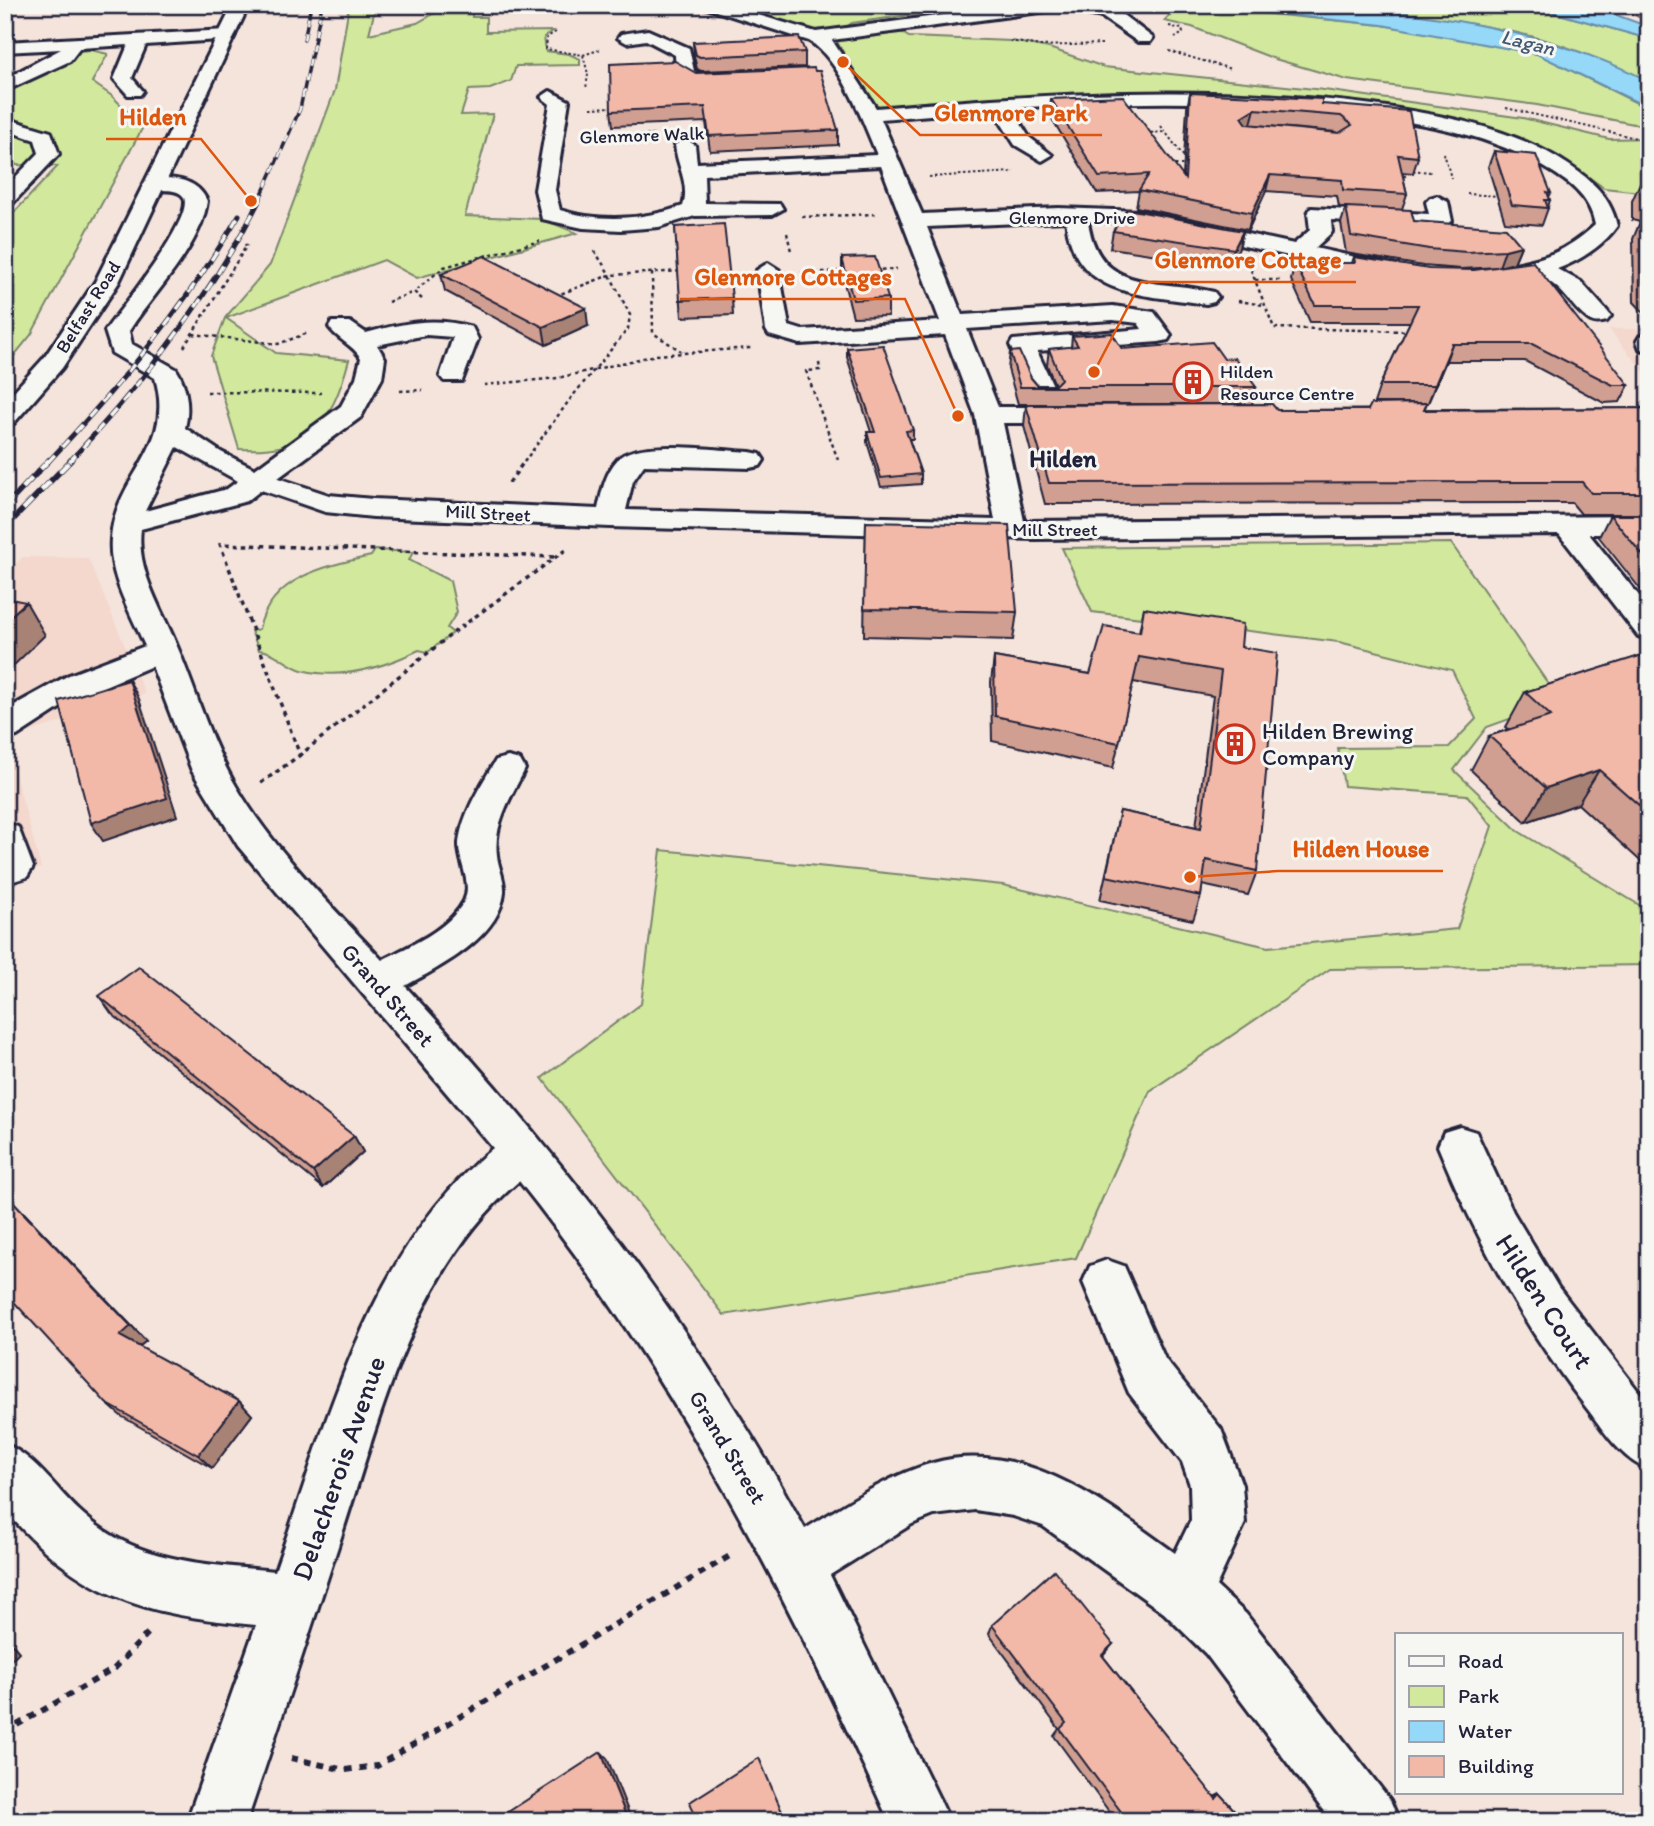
<svg xmlns="http://www.w3.org/2000/svg" width="1654" height="1826" font-family="Itim,sans-serif">
  <style>
    .built { fill: #f4d7cd }
    .green { fill: #d1e89d; stroke: #7a856c; stroke-width: 2 }
    .water { fill: #96d8f8; stroke: #688fac; stroke-width: 2 }
    .lines { fill: none; stroke-linecap: round; stroke-linejoin: round }
    .minor-casing { stroke: #22223b; stroke-width: 6 }
    .highway-casing { stroke: #22223b; stroke-width: 6 }
    .path-far3 { stroke: #22223b; stroke-width: 2; stroke-dasharray: 2.5 2.5; stroke-linecap: butt }
    .path-far2 { stroke: #22223b; stroke-width: 2.5; stroke-dasharray: 3.5 3.5; stroke-linecap: butt }
    .path-far1 { stroke: #22223b; stroke-width: 3.5; stroke-dasharray: 4.5 4.5; stroke-linecap: butt }
    .path { stroke: #22223b; stroke-width: 6; stroke-dasharray: 7 7; stroke-linecap: butt }
    .minor { fill: #f6f6f2; fill-rule: evenodd }
    .highway { fill: #f6f6f2; fill-rule: evenodd }
    .rail-far2-casing { stroke: #22223b; stroke-width: 3.5 }
    .rail-far1-casing { stroke: #22223b; stroke-width: 5 }
    .rail-casing { stroke: #22223b; stroke-width: 6 }
    .rail-far2 { stroke: #f6f6f2; stroke-width: 2.5; stroke-dasharray: 8; stroke-linecap: butt }
    .rail-far1 { stroke: #f6f6f2; stroke-width: 3.5; stroke-dasharray: 10; stroke-linecap: butt }
    .rail { stroke: #f6f6f2; stroke-width: 4.5; stroke-dasharray: 13; stroke-linecap: butt }
    .wall { fill: #d09f91; stroke: #22223b; stroke-width: 2; fill-rule: evenodd }
    .shaded-wall { fill: #a98276; stroke: #22223b; stroke-width: 2 }
    .building { fill: #f2b9a9; stroke: #22223b; stroke-width: 2; fill-rule: evenodd }
    .labels { text-anchor: middle; dominant-baseline: central; stroke-width: 6; stroke-linejoin: round; paint-order: stroke }
    .far-street-label { font-size: 19px; fill: #22223b; stroke: #f6f6f2 }
    .far-poi-label { font-size: 19px; fill: #22223b; stroke: #f6f6f2; text-anchor: start }
    .far-water-label { font-size: 21px; font-style: italic; fill: #455974; stroke: #f6f6f2 }
    .poi-label { font-size: 23px; fill: #22223b; stroke: #f6f6f2; text-anchor: start }
    .street-label { font-size: 23px; fill: #22223b; stroke: #f6f6f2 }
    .far-district-label { font-size: 24px; font-weight: bold; fill: #22223b; stroke: #f6f6f2 }
    .near-street-label { font-size: 28px; fill: #22223b; stroke: #f6f6f2 }
    .leader { fill: none; stroke: #de560e; stroke-width: 2.5 }
    .callout-dot { fill: #de560e; stroke: #f6f6f2; stroke-width: 2.5 }
    .callout-label { font-size: 24px; text-anchor: middle; font-weight: bold; fill: #de560e; stroke: #f6f6f2; stroke-width: 6; stroke-linejoin: round; paint-order: stroke }
  </style>
  <rect width="100%" height="100%" fill="#f5e4dc"/>
  <filter id="ink" filterUnits="userSpaceOnUse"><feTurbulence type="fractalNoise" baseFrequency=".0143" numOctaves="2"/><feDisplacementMap in="SourceGraphic" scale="14" xChannelSelector="R" yChannelSelector="G"/><feConvolveMatrix kernelMatrix="1 2 1 2 8 2 1 2 1" color-interpolation-filters="sRGB"/></filter>
  <g filter="url(#ink)">
    <g class="built">
      <polygon points="1609,329 1649,329 1649,378"/>
      <polygon points="23,557 88,558 145,694 6,740 41,868 5,880 5,573"/>
    </g>
    <g class="green">
      <path d="M349 5H376L369 34 417 23 435 13 472 11V17H486V32L553 31 544 37 546 51 569 54 580 59V65L516 66 511 81 490 89 469 90 461 115 493 114 465 216 542 219 577 233 417 278 384 260 226 318 276 353 349 360C331 425 310 453 239 449L211 356 225 318 270 265 335 90Z"/>
      <path d="M716 5H965L968 7 852 23C828 46 746 13 716 5Z"/>
      <polygon points="1179,5 1382,25 1486,43 1538,54 1649,109 1649,127 1537,105 1347,80 1275,59 1192,27 1164,21"/>
      <path d="M1329 5H1527L1649 39V81C1612 65 1577 49 1538 38 1471 20 1398 14 1329 5Z"/>
      <polygon points="896,29 909,37 1011,41 1049,48 1104,67 1324,90 1523,118 1609,139 1649,138 1649,193 1604,188 1582,172 1529,147 1354,104 1293,96 1144,92 881,107 873,102 837,42 838,39"/>
      <polygon points="91,50 108,54 92,82 112,96 143,127 31,335 5,367 5,222 58,166 17,165 5,158 5,78 57,53"/>
      <polygon points="1451,543 1560,701 1487,727 1454,770 1518,831 1649,911 1649,965 1330,969 1150,1091 1076,1258 724,1315 542,1078 641,1004 661,850 1003,885 1268,947 1457,929 1492,826 1467,795 1344,786 1338,748 1449,747 1476,719 1452,670 1339,642 1092,612 1062,548"/>
      <path d="M375 550 413 552 409 560 450 581 457 612 447 628 453 633 428 652 419 650C384 667 342 681 302 670 286 665 275 651 259 650L251 631 259 629C271 577 325 566 371 556Z"/>
    </g>
    <g class="water">
      <path d="M1192 5C1238 5 1285 2 1330 5 1438 14 1551 32 1649 81V108L1537 54 1382 25Z"/>
      <polygon points="1527,5 1589,5 1649,27 1649,39"/>
    </g>
    <g class="lines">
      <g class="minor-casing">
        <g id="minor">
          <path d="M547 5H598C589 13 556 13 547 5Z"/>
          <path d="M697 5H724L816 32 1019 5H1096L1123 15 1153 38 1150 42H1138L1102 17 1062 9 832 40 876 108C1042 94 1207 83 1373 105 1435 114 1501 125 1556 157 1584 174 1610 192 1617 226 1603 246 1579 261 1557 269L1581 282 1607 311 1611 316 1607 321C1602 322 1596 324 1591 321 1571 310 1563 282 1535 276 1518 272 1498 285 1480 281L1477 276 1480 271C1531 259 1553 263 1595 225 1590 196 1568 181 1544 167 1490 135 1428 124 1367 116 1248 99 1130 101 1011 108L1029 137 1052 155 1042 161 1015 145 993 110 881 119 922 214 1058 208 1141 211 1294 244 1310 230 1308 213 1311 208 1429 214 1426 202 1430 198 1437 196 1448 202 1452 221 1441 227 1331 220 1332 232 1315 248 1401 267 1404 272 1393 279 1141 223 1088 221C1098 295 1159 278 1214 292L1218 297 1214 302 1206 304C1144 294 1075 299 1066 221L927 227 962 315 1113 306 1154 312 1171 335 1168 340 1159 342 1037 351 1057 394 1053 399H1035L1031 394 1010 345 1013 340 1142 329 1138 323 1113 320 967 329 998 407H1076L1085 409 1089 415 1085 421 1076 423H1003L1024 521 1649 516V534H1589L1649 608V639L1638 636 1559 534 1034 539 610 527 373 517 325 512 261 490 247 501 141 529C136 568 159 605 174 639 195 687 209 740 236 786 274 851 331 905 382 960 409 946 449 930 464 901 473 883 458 862 459 843 462 814 481 785 496 760L508 757 520 760 525 769C512 795 493 824 497 855 498 867 505 879 504 892 500 937 440 967 405 986 561 1155 695 1326 805 1529 846 1504 887 1476 933 1463 1023 1438 1107 1504 1175 1553L1191 1520 1190 1485 1182 1462 1129 1393 1083 1282 1090 1266 1107 1260 1124 1266 1165 1359 1221 1429 1242 1485 1245 1523 1216 1586 1246 1614 1390 1800 1399 1821H1331L1206 1654 1164 1613 1043 1526 1013 1516 975 1510 934 1515 912 1524 830 1575 950 1821H889C787 1595 674 1375 519 1181 414 1271 382 1412 341 1537 310 1632 279 1726 247 1821H187L256 1625C142 1614 82 1599 5 1510V1444C38 1458 57 1492 84 1515 137 1563 207 1564 275 1571 327 1424 367 1252 493 1148L238 846 192 771 152 666 72 700 17 736 5 739V711L11 707 69 675 145 646C131 613 108 576 111 539 115 474 176 449 155 378L112 353 105 331C118 312 198 215 183 196 176 187 157 192 147 189L144 185 147 181C169 175 197 178 207 201 202 246 153 293 129 331L132 344 176 369C187 385 190 409 185 428L221 452 255 469 341 406 356 378 361 358C352 344 338 340 329 327L332 322H350L366 333C402 323 434 316 472 327L478 339 462 381H444L440 376 453 337 426 335 377 345 385 358 382 378 361 417 278 478 329 495 373 499 598 509C602 491 605 473 618 459 637 438 722 451 750 452L760 454 764 460 760 466 750 468 644 465 633 481 626 510 995 520 975 415 945 335 800 344 769 335 766 330 757 270 768 263 779 270 789 326 802 330 940 321 881 166 704 175 705 203 780 204 783 209 772 215 695 216 659 227 621 230 583 228 542 219 535 190 550 104 541 97 550 91 569 101 555 190 560 210C599 222 644 220 683 206 690 183 677 167 675 145L685 139 695 145 697 163 877 155C863 121 840 59 809 41ZM177 447 238 481 227 489 145 511Z"/>
          <polygon points="227,30 235,35 233,39 146,45 132,78 143,91 140,95 128,95 114,79 128,45 80,48 70,61 5,91 5,79 61,49 5,52 5,42"/>
          <path d="M648 30 689 48 694 71C708 79 728 66 739 78 726 92 688 87 676 73L675 55 646 40 627 43 618 38 621 34Z"/>
          <polygon points="5,118 51,132 59,154 12,204 5,206 5,188 39,153 35,140 5,130"/>
          <polygon points="1649,334 1649,351 1640,349 1637,341 1640,336"/>
          <polygon points="5,823 18,827 33,867 27,877 14,881 5,878"/>
          <path d="M1460 1127 1476 1132 1513 1212 1558 1287 1649 1405V1470C1622 1459 1606 1434 1589 1411 1525 1330 1477 1241 1438 1146L1444 1132Z"/>
        </g>
      </g>
      <g class="highway-casing">
        <polygon id="highway" points="233,5 249,5 119,282 62,368 14,423 5,425 5,401 44,358 95,282"/>
      </g>
      <g class="path-far3">
        <polyline points="1603,5 1649,20"/>
        <polyline points="655,7 678,7"/>
        <polyline points="1169,26 1182,29 1183,33 1175,38"/>
        <polyline points="556,32 547,37 546,49 583,55 588,74 586,89"/>
        <polyline points="1010,41 1040,46 1102,44"/>
        <polyline points="1169,51 1231,69"/>
        <polyline points="583,55 602,49"/>
        <polyline points="591,108 613,107"/>
        <polyline points="1506,108 1649,141"/>
        <polyline points="1161,126 1187,161"/>
        <polyline points="1146,133 1166,132"/>
        <polyline points="586,138 655,135"/>
        <polyline points="1444,153 1451,178"/>
        <polyline points="1170,165 1189,165"/>
        <polyline points="1403,170 1406,179"/>
        <polyline points="1408,170 1431,172"/>
        <polyline points="929,177 1014,172"/>
        <polyline points="1467,194 1500,196"/>
      </g>
      <g class="path-far2">
        <polyline points="802,217 877,214"/>
        <polyline points="787,233 791,251"/>
        <polyline points="874,270 897,269"/>
        <polyline points="1251,270 1274,328 1409,331"/>
        <polyline points="652,273 653,333 681,351"/>
        <polyline points="801,273 848,271"/>
        <polyline points="1255,280 1282,280"/>
        <polyline points="555,296 610,275 594,250"/>
        <polyline points="422,299 414,292 444,267 540,241"/>
        <polyline points="1238,301 1264,305"/>
        <polyline points="388,302 414,292"/>
        <polyline points="193,334 278,344 308,333"/>
        <polyline points="184,347 247,245 241,245"/>
        <polyline points="819,363 820,370 806,371 838,460"/>
        <polyline points="484,385 558,378 656,355 751,348"/>
        <polyline points="400,391 423,390"/>
        <polyline points="207,392 321,393"/>
        <polyline points="524,462 571,398 628,329 630,315 610,275 684,271"/>
      </g>
      <g class="path-far1">
        <polyline points="509,483 525,460"/>
        <polyline points="554,557 220,544 300,755 453,633 568,548"/>
        <polyline points="261,783 300,755"/>
      </g>
      <g class="path">
        <polyline points="5,1732 114,1669 150,1631"/>
        <polyline points="291,1758 345,1770 377,1766 733,1554"/>
      </g>
      <use href="#minor" class="minor"/>
      <use href="#highway" class="highway"/>
      <g class="rail-far2-casing">
        <g id="rail-far2">
          <polyline points="304,40 311,5"/>
          <polyline points="259,201 300,109 322,5"/>
        </g>
      </g>
      <g class="rail-far1-casing">
        <g id="rail-far1">
          <path d="M48 462C120 385 186 306 239 215"/>
          <path d="M69 462C143 383 211 296 260 199"/>
        </g>
      </g>
      <g class="rail-casing">
        <g id="rail">
          <polyline points="5,507 49,460"/>
          <polyline points="5,528 71,460"/>
        </g>
      </g>
      <use href="#rail-far2" class="rail-far2"/>
      <use href="#rail-far1" class="rail-far1"/>
      <use href="#rail" class="rail"/>
    </g>
    <g class="wall">
      <polygon points="693,42 805,52 805,67 701,71 697,69 694,56"/>
      <polygon points="696,73 838,130 838,145 710,151 706,122 613,126 611,111"/>
      <path d="M1190 93 1322 104 1418 157 1413 173 1402 172 1407 194 1402 209 1414 221 1521 246 1514 263 1499 267 1461 269 1423 266 1346 253 1341 223 1346 207H1339L1337 196 1266 191 1248 230 1136 207 1139 191 1097 193 1049 114 1051 99 1183 176 1187 108ZM1255 125 1336 132 1338 133Z"/>
      <polygon points="1494,151 1551,193 1549,197 1550,200 1548,207 1548,208 1542,225 1505,222 1488,167"/>
      <polygon points="1640,183 1649,184 1649,318 1634,302 1633,239 1640,222 1632,220 1632,201"/>
      <polygon points="675,227 732,298 733,315 682,317"/>
      <polygon points="1113,231 1243,231 1239,248 1230,266 1110,248"/>
      <polygon points="1354,257 1629,385 1620,402 1604,403 1525,361 1446,361 1428,403 1374,403 1380,385 1410,322 1310,322 1291,280 1295,263 1352,263"/>
      <polygon points="842,258 888,298 888,316 853,317 842,275"/>
      <polygon points="441,274 588,326 546,345 445,291"/>
      <polygon points="1072,336 1122,349 1224,359 1256,387 1252,404 1018,404 1008,369 1010,352 1037,385 1055,385 1047,365 1049,349 1071,347"/>
      <polygon points="847,348 913,430 913,439 909,439 921,474 921,484 881,487 867,442 867,432 871,432 847,357"/>
      <polygon points="1026,405 1277,410 1649,408 1649,514 1581,514 1572,503 1045,504 1024,426"/>
      <polygon points="1610,515 1649,515 1649,600 1599,537"/>
      <polygon points="866,522 1017,612 1013,640 864,636"/>
      <polygon points="1144,608 1241,647 1257,871 1248,895 1202,885 1201,896 1193,920 1100,900 1120,811 1196,827 1213,696 1133,682 1113,768 992,741 991,682 994,657 1090,674 1139,632"/>
      <polygon points="1649,653 1649,869 1578,804 1526,822 1471,770 1489,736 1509,729 1506,727 1525,692"/>
      <polygon points="99,996 354,1136 363,1152 323,1188 112,1014"/>
      <polygon points="5,1193 146,1341 139,1347 239,1401 252,1415 212,1468 121,1416 106,1403"/>
      <polygon points="992,1625 1113,1644 1103,1656 1214,1797 1220,1794 1244,1821 1116,1821 1054,1736 1059,1729 989,1634"/>
    </g>
    <g class="shaded-wall">
      <polygon points="1255,109 1251,124 1238,132 1242,117"/>
      <polygon points="1270,175 1266,191 1248,230 1252,213"/>
      <polygon points="1243,231 1239,248 1230,266 1234,249"/>
      <polygon points="1521,246 1514,263 1499,267 1505,250"/>
      <polygon points="586,308 588,326 546,345 543,327"/>
      <polygon points="1452,344 1446,361 1428,403 1435,385"/>
      <polygon points="26,602 45,635 5,674 5,621"/>
      <polygon points="129,680 139,699 177,816 103,841 91,823"/>
      <polygon points="1599,770 1578,804 1526,822 1546,788"/>
      <polygon points="354,1136 363,1152 323,1188 313,1172"/>
      <polygon points="5,1193 146,1341 135,1350 120,1336"/>
      <polygon points="239,1401 252,1415 212,1468 198,1455"/>
      <polygon points="5,1635 19,1652 5,1666"/>
      <polygon points="601,1752 607,1758 632,1821 628,1821"/>
    </g>
    <g class="building">
      <polygon points="799,37 805,52 700,57 696,55 693,42"/>
      <polygon points="675,61 696,73 814,68 815,71 820,71 838,130 709,136 705,107 611,111 610,64"/>
      <path d="M1190 93 1322 99V104L1409 111 1418 157 1398 155 1407 194 1343 190 1342 180 1270 175 1252 213 1139 190 1149 174 1099 177 1051 99 1123 96 1185 179ZM1255 109 1341 116 1352 125 1339 133 1247 124 1242 117Z"/>
      <polygon points="1494,151 1536,155 1551,193 1547,192 1550,200 1545,200 1548,208 1512,205"/>
      <polygon points="1640,183 1649,184 1649,203 1641,201"/>
      <polygon points="1346,207 1411,210 1414,221 1506,228 1521,246 1505,250 1467,252 1429,249 1351,236"/>
      <polygon points="1127,209 1243,231 1234,249 1113,231"/>
      <polygon points="1642,220 1649,221 1649,288 1643,282"/>
      <polygon points="724,224 732,298 680,300 675,227"/>
      <polygon points="484,256 586,308 543,327 441,274"/>
      <polygon points="875,257 888,298 853,300 842,258"/>
      <polygon points="1354,257 1429,269 1474,270 1533,262 1629,385 1613,385 1532,344 1452,344 1435,385 1380,385 1418,305 1315,305 1295,263 1355,263"/>
      <polygon points="1112,333 1122,349 1212,342 1224,359 1235,358 1256,387 1020,387 1010,352 1019,351 1031,378 1037,385 1055,385 1061,379 1049,349 1078,346 1072,336"/>
      <polygon points="883,345 913,430 906,431 921,474 881,478 867,432 875,432 847,348"/>
      <polygon points="1427,403 1424,410 1649,408 1649,493 1591,493 1582,482 1049,483 1026,405 1272,404 1277,410 1368,410 1371,404"/>
      <polygon points="1610,515 1649,515 1649,563"/>
      <polygon points="866,522 1009,525 1017,612 864,609"/>
      <polygon points="5,598 26,602 5,621"/>
      <polygon points="1144,608 1243,624 1241,647 1277,653 1257,871 1206,860 1201,896 1106,876 1120,811 1201,828 1221,671 1139,657 1119,743 995,716 994,657 1090,674 1104,626 1140,632"/>
      <polygon points="1649,653 1649,814 1599,770 1546,788 1489,736 1551,716 1525,692"/>
      <polygon points="129,680 167,798 91,823 59,701"/>
      <polygon points="139,967 354,1136 313,1172 99,996"/>
      <polygon points="5,1194 131,1326 120,1336 239,1401 198,1455 106,1403 5,1292"/>
      <polygon points="1054,1570 1113,1644 1102,1655 1216,1799 1220,1794 1244,1821 1128,1821 1060,1729 1066,1723 992,1625"/>
      <polygon points="601,1752 628,1821 494,1821"/>
      <polygon points="759,1758 786,1821 697,1821 690,1802"/>
    </g>
  </g>
  <defs>
    <g id="building-ring" transform="scale(2.0125)"><circle r="9.5" fill="#f6f6f2" stroke="#c8321e" stroke-width="1.5"/><path d="M-4-6H4V6H1V3H-1V6H-4ZM-2.5-4.3h1.7v1.8h-1.7ZM.8-4.3h1.7v1.8H.8ZM-2.5-1h1.7V.8h-1.7ZM.8-1h1.7V.8H.8Z" fill="#c8321e"/></g>
  </defs>
  <g fill-rule="evenodd">
    <use href="#building-ring" x="1193" y="382"/>
    <use href="#building-ring" x="1235" y="744"/>
  </g>
  <g class="labels">
    <g class="far-street-label">
      <text transform="translate(642 135) rotate(-2)">Glenmore Walk</text>
      <text x="1072" y="217">Glenmore Drive</text>
      <text transform="translate(88 307) rotate(-58)">Belfast Road</text>
      <text transform="translate(488 513) rotate(3)">Mill Street</text>
      <text x="1055" y="529">Mill Street</text>
    </g>
    <g class="far-poi-label">
      <text x="1220" y="371">Hilden<tspan x="1220" dy="22">Resource Centre</tspan></text>
    </g>
    <g class="far-water-label">
      <text transform="translate(1528 42) rotate(14)">Lagan</text>
    </g>
    <g class="poi-label">
      <text x="1262" y="731">Hilden Brewing<tspan x="1262" dy="26">Company</tspan></text>
    </g>
    <g class="street-label">
      <text transform="translate(388 995) rotate(49)">Grand Street</text>
      <text transform="translate(728 1447) rotate(59)">Grand Street</text>
    </g>
    <g class="far-district-label">
      <text x="1063" y="458">Hilden</text>
    </g>
    <g class="near-street-label">
      <text transform="translate(1545 1301) rotate(57)">Hilden Court</text>
      <text transform="translate(338 1468) rotate(-71)">Delacherois Avenue</text>
    </g>
  </g>
  <path class="leader" d="M843 62L920 135H1102M251 201L201 139H106M1094 372L1141 282H1356M958 416L905 299H680M1190 877L1278 871H1443"/>
  <g class="callout-dot">
    <circle cx="843" cy="62" r="7"/>
    <circle cx="251" cy="201" r="7"/>
    <circle cx="1094" cy="372" r="7"/>
    <circle cx="958" cy="416" r="7"/>
    <circle cx="1190" cy="877" r="7"/>
  </g>
  <g class="callout-label">
    <text x="1011" y="121">Glenmore Park</text>
    <text x="153" y="125">Hilden</text>
    <text x="1248" y="268">Glenmore Cottage</text>
    <text x="793" y="285">Glenmore Cottages</text>
    <text x="1361" y="857">Hilden House</text>
  </g>
  <rect width="1654" height="1826" fill="none" stroke="#f6f6f2" stroke-width="28"/>
  <rect x="14" y="14" width="1626" height="1798" fill="none" stroke="#22223b" stroke-width="2.5" filter="url(#ink)"/>
  <rect x="1395" y="1633" width="228" height="161" fill="#f6f6f2" stroke="#a1a1a9" stroke-width="2"/>
  <rect x="1409" y="1656" width="35" height="10" fill="#f6f6f2" stroke="#a1a1a9" stroke-width="2"/>
  <text x="1458" y="1668" font-size="21" fill="#22223b">Road</text>
  <rect x="1409" y="1686" width="35" height="21" fill="#d1e89d" stroke="#a1a1a9" stroke-width="2"/>
  <text x="1458" y="1703" font-size="21" fill="#22223b">Park</text>
  <rect x="1409" y="1721" width="35" height="21" fill="#96d8f8" stroke="#a1a1a9" stroke-width="2"/>
  <text x="1458" y="1738" font-size="21" fill="#22223b">Water</text>
  <rect x="1409" y="1756" width="35" height="21" fill="#f2b9a9" stroke="#a1a1a9" stroke-width="2"/>
  <text x="1458" y="1773" font-size="21" fill="#22223b">Building</text>
</svg>
